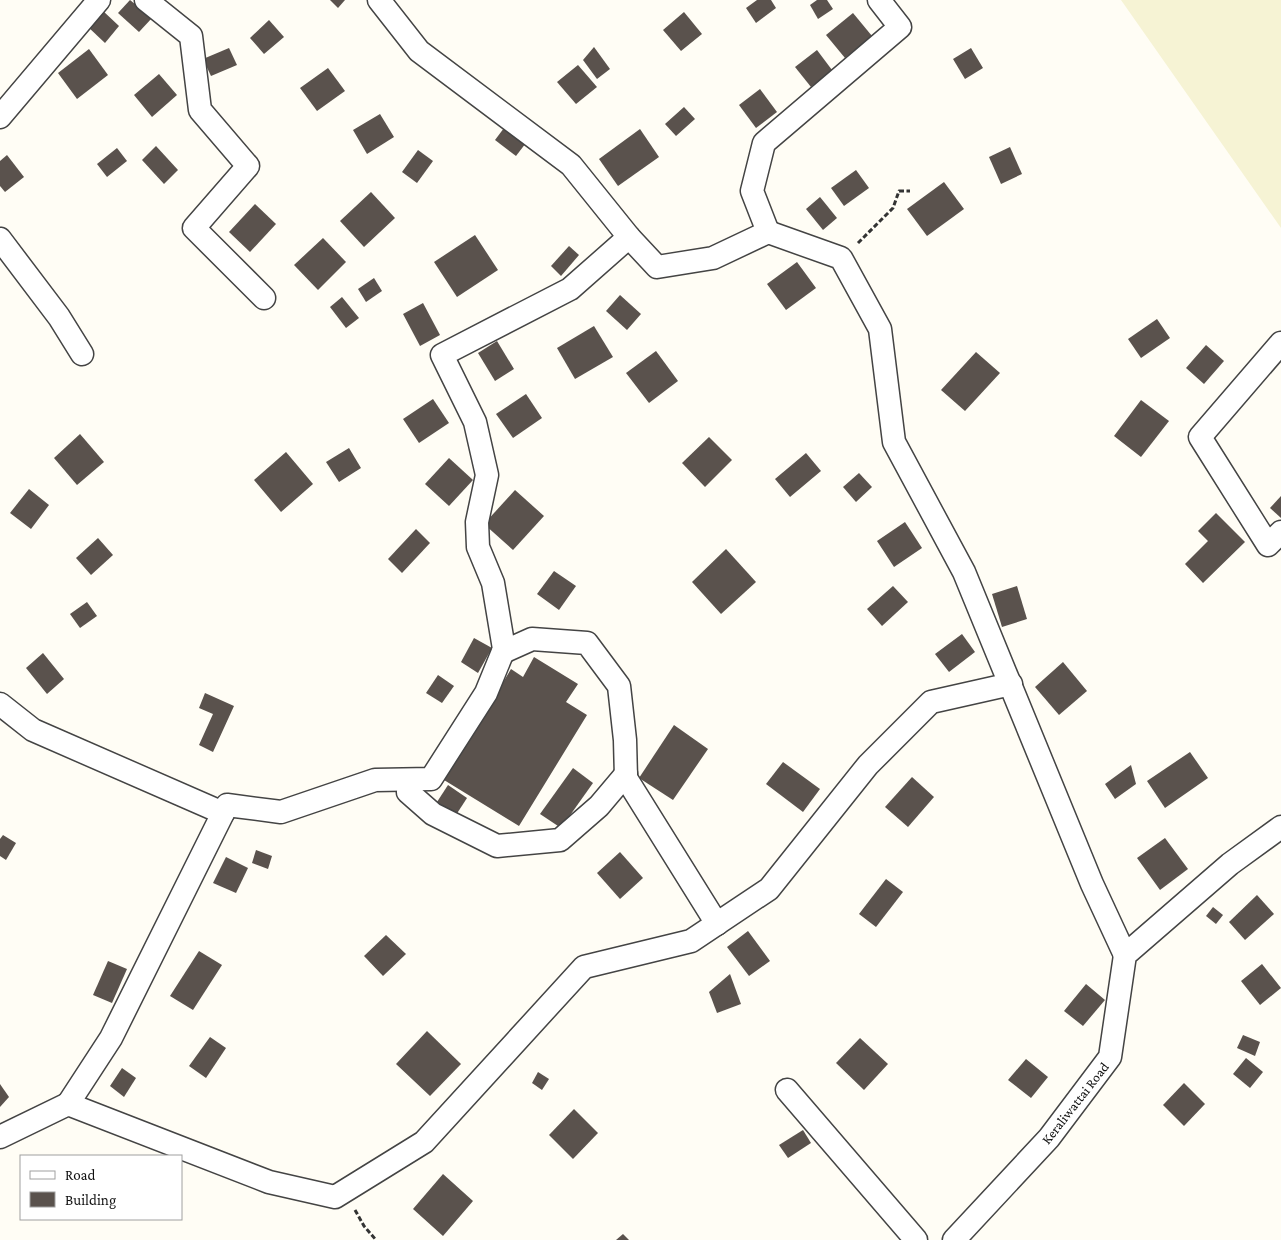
<svg xmlns="http://www.w3.org/2000/svg" width="1281" height="1240" font-family="'Crimson Pro',serif">
  <style>
    .farmland { fill: #f6f3d4 }
    .building { fill: #5a524d }
    .lines { fill: none; stroke-linecap: round; stroke-linejoin: round }
    .minor-casing { stroke: #444; stroke-width: 25 }
    .path { stroke: #333; stroke-width: 3; stroke-dasharray: 5 2.5; stroke-linecap: butt }
    .minor { stroke: #fff; stroke-width: 22 }
    .labels { text-anchor: middle; dominant-baseline: central; stroke-width: 5; stroke-linejoin: round; paint-order: stroke }
    .street-label { font-size: 14px; fill: #111; stroke: #fff }
  </style>
  <rect width="100%" height="100%" fill="#fffdf5"/>
  <polygon class="farmland" points="1121,0 1281,0 1281,228"/>
  <g class="building">
    <polygon points="130,0 152,18 139,32 118,13"/>
    <polygon points="330,0 345,0 338,8"/>
    <polygon points="757,0 771,0 776,8 756,23 746,8"/>
    <polygon points="817,0 827,0 833,9 818,19 810,5"/>
    <polygon points="102,10 119,26 105,43 87,26"/>
    <polygon points="684,12 702,34 681,51 663,30"/>
    <polygon points="853,13 872,36 845,58 826,35"/>
    <polygon points="269,20 284,37 264,54 250,38"/>
    <polygon points="594,47 610,69 597,79 583,60"/>
    <polygon points="229,48 237,65 211,76 203,59"/>
    <polygon points="971,48 983,68 965,79 953,59"/>
    <polygon points="89,49 108,75 77,99 58,73"/>
    <polygon points="817,50 832,70 811,87 795,67"/>
    <polygon points="578,65 597,87 576,104 557,82"/>
    <polygon points="328,68 345,91 317,111 300,88"/>
    <polygon points="159,74 177,95 152,117 134,95"/>
    <polygon points="760,89 777,112 756,128 739,105"/>
    <polygon points="684,107 695,119 676,136 665,124"/>
    <polygon points="380,114 394,137 367,154 353,130"/>
    <polygon points="507,124 529,139 516,156 495,140"/>
    <polygon points="640,129 659,157 618,186 599,159"/>
    <polygon points="156,146 178,170 164,184 142,160"/>
    <polygon points="1010,147 1022,174 1001,184 989,157"/>
    <polygon points="117,148 127,161 107,177 97,164"/>
    <polygon points="418,150 433,161 417,183 402,172"/>
    <polygon points="7,155 24,177 5,192 0,186 0,161"/>
    <polygon points="856,170 869,188 844,206 831,188"/>
    <polygon points="944,182 964,209 927,236 907,209"/>
    <polygon points="371,192 395,218 364,247 340,221"/>
    <polygon points="820,197 837,218 823,230 806,209"/>
    <polygon points="255,204 276,224 250,252 229,232"/>
    <polygon points="475,235 498,270 457,297 434,262"/>
    <polygon points="323,238 346,262 318,290 294,265"/>
    <polygon points="569,246 579,255 561,276 551,266"/>
    <polygon points="797,262 816,288 786,310 767,284"/>
    <polygon points="374,278 382,291 366,302 358,289"/>
    <polygon points="620,295 641,314 627,330 606,311"/>
    <polygon points="342,297 359,318 346,328 330,307"/>
    <polygon points="423,303 440,335 420,346 403,314"/>
    <polygon points="1157,319 1170,338 1141,358 1128,339"/>
    <polygon points="594,326 613,357 575,379 557,348"/>
    <polygon points="497,341 514,369 495,381 478,353"/>
    <polygon points="1206,345 1224,361 1204,384 1186,368"/>
    <polygon points="656,351 678,381 649,403 626,373"/>
    <polygon points="976,352 1000,373 965,411 941,390"/>
    <polygon points="526,394 542,418 513,438 496,414"/>
    <polygon points="433,399 449,423 419,443 403,419"/>
    <polygon points="1141,400 1169,421 1141,457 1114,436"/>
    <polygon points="80,434 104,462 77,485 54,458"/>
    <polygon points="709,437 732,460 705,487 682,463"/>
    <polygon points="349,448 361,468 339,482 326,462"/>
    <polygon points="286,452 313,484 281,512 254,480"/>
    <polygon points="806,453 821,471 790,497 775,479"/>
    <polygon points="449,458 473,480 449,506 425,484"/>
    <polygon points="859,473 872,487 856,502 843,487"/>
    <polygon points="29,489 49,505 31,529 10,513"/>
    <polygon points="515,490 544,516 513,550 484,524"/>
    <polygon points="1281,496 1281,518 1270,508"/>
    <polygon points="1216,513 1245,542 1203,583 1185,564 1208,541 1198,531"/>
    <polygon points="905,522 922,548 894,567 877,541"/>
    <polygon points="416,529 430,543 402,573 388,559"/>
    <polygon points="98,538 113,555 91,575 76,558"/>
    <polygon points="726,549 756,582 721,614 692,582"/>
    <polygon points="554,571 576,586 559,610 537,594"/>
    <polygon points="893,586 908,602 882,626 867,609"/>
    <polygon points="1017,586 1027,619 1002,627 992,594"/>
    <polygon points="87,602 97,616 80,628 70,614"/>
    <polygon points="962,634 975,652 949,672 935,654"/>
    <polygon points="474,638 492,648 478,673 461,662"/>
    <polygon points="43,653 64,679 47,694 26,668"/>
    <polygon points="534,657 578,684 566,702 587,715 519,826 444,780 511,669 523,677"/>
    <polygon points="1063,662 1087,691 1059,715 1035,687"/>
    <polygon points="438,675 454,686 442,703 426,693"/>
    <polygon points="205,693 234,706 213,752 199,745 213,714 199,708"/>
    <polygon points="674,725 708,749 673,800 639,778"/>
    <polygon points="1190,752 1208,778 1165,808 1147,781"/>
    <polygon points="783,762 820,789 803,812 766,784"/>
    <polygon points="1131,765 1136,784 1115,799 1105,784"/>
    <polygon points="573,768 593,783 561,828 540,814"/>
    <polygon points="912,777 934,797 908,827 885,807"/>
    <polygon points="448,785 467,798 456,815 437,802"/>
    <polygon points="3,835 16,843 6,860 0,856 0,839"/>
    <polygon points="1165,838 1188,869 1160,890 1137,858"/>
    <polygon points="256,850 272,856 268,869 252,863"/>
    <polygon points="620,852 643,878 620,899 597,873"/>
    <polygon points="226,857 248,868 236,893 213,883"/>
    <polygon points="886,879 903,892 876,927 859,914"/>
    <polygon points="1257,895 1274,914 1245,940 1229,922"/>
    <polygon points="1213,907 1223,915 1216,924 1206,916"/>
    <polygon points="748,931 770,961 749,976 727,947"/>
    <polygon points="386,935 406,954 383,976 364,956"/>
    <polygon points="199,951 222,965 193,1010 170,996"/>
    <polygon points="108,961 127,969 112,1003 93,995"/>
    <polygon points="1262,964 1281,988 1260,1005 1241,981"/>
    <polygon points="730,974 741,1004 717,1013 709,992"/>
    <polygon points="1086,984 1105,1000 1083,1026 1064,1011"/>
    <polygon points="427,1031 461,1064 430,1096 396,1064"/>
    <polygon points="1243,1035 1260,1042 1255,1056 1237,1048"/>
    <polygon points="210,1037 226,1048 206,1078 189,1066"/>
    <polygon points="860,1038 888,1064 864,1090 836,1063"/>
    <polygon points="1246,1058 1263,1072 1250,1088 1233,1074"/>
    <polygon points="1026,1059 1048,1077 1031,1098 1008,1080"/>
    <polygon points="122,1068 136,1078 124,1097 110,1086"/>
    <polygon points="538,1072 549,1079 542,1090 532,1083"/>
    <polygon points="1184,1083 1205,1104 1184,1126 1163,1105"/>
    <polygon points="0,1084 9,1097 0,1107"/>
    <polygon points="574,1109 598,1133 573,1159 549,1135"/>
    <polygon points="803,1130 811,1143 788,1158 779,1145"/>
    <polygon points="443,1174 473,1201 443,1236 413,1209"/>
    <polygon points="623,1234 629,1240 616,1240"/>
  </g>
  <g class="lines">
    <g class="minor-casing">
      <g id="minor">
        <polyline points="146,0 191,36 200,110 248,166 194,228 264,298"/>
        <polyline points="379,0 419,51 571,165 629,237 657,267 713,258 768,232 841,258 880,329 894,442 964,572 1092,884 1125,955"/>
        <polyline points="0,117 99,0"/>
        <polyline points="768,232 752,191 764,143 900,27 879,0"/>
        <polyline points="0,239 59,317 82,354"/>
        <polyline points="1281,343 1200,437 1268,545 1281,532"/>
        <polyline points="503,652 532,639 587,643 619,686 625,740 626,778 717,924"/>
        <polyline points="0,704 33,730 223,813"/>
        <polyline points="409,780 408,792 433,814 497,846 560,840 599,806 626,774"/>
        <polyline points="787,1090 916,1240"/>
        <polyline points="68,1104 111,1038 227,805 281,812 375,780 431,779 486,693 504,649 493,583 478,547 477,522 487,475 475,422 442,355 570,289 629,237"/>
        <polyline points="0,1137 68,1104 269,1182 335,1197 424,1142 584,967 691,941 769,889 868,765 931,702 1011,684"/>
        <polyline points="954,1240 1049,1138 1110,1057 1125,955 1230,864 1281,827"/>
      </g>
    </g>
    <g class="path">
      <polyline points="858,243 893,208 899,191 910,191"/>
      <polyline points="355,1210 364,1226 376,1240"/>
    </g>
    <use href="#minor" class="minor"/>
  </g>
  <g class="labels">
    <g class="street-label">
      <text transform="translate(1075 1103) rotate(-52)">Keraliwattai Road</text>
    </g>
  </g>
  <rect x="20" y="1155" width="162" height="65" fill="#ffffff" stroke="#a0a0a0"/>
  <rect x="30" y="1171" width="25" height="8" fill="#ffffff" stroke="#a0a0a0"/>
  <text x="65" y="1180" font-size="15" fill="#111111">Road</text>
  <rect x="30" y="1192" width="25" height="15" fill="#5a524d" stroke="#a0a0a0"/>
  <text x="65" y="1205" font-size="15" fill="#111111">Building</text>
</svg>
